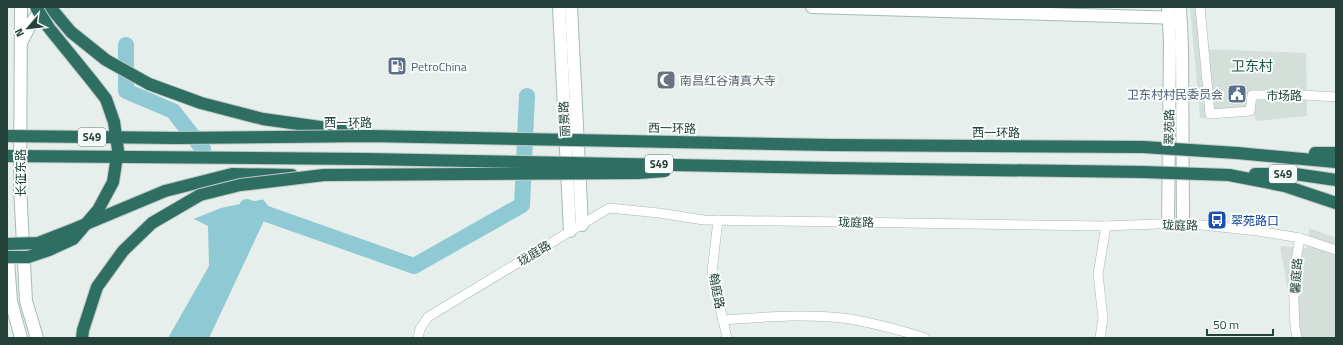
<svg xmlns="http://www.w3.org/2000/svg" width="1343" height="345" font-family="'Titillium Web','Noto Sans SC',sans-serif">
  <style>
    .built { fill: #d4dfda }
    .water { fill: #8ec9d4 }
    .pier { fill: #e6efeb }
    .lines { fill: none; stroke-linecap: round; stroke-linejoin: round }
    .river { stroke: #8ec9d4; stroke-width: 16 }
    .street-casing { stroke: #a8b8b2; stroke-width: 10 }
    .secondary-casing { stroke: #a4bbb3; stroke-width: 14 }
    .highway-casing { stroke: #c2cac8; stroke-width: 14 }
    .street { stroke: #fff; stroke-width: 9 }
    .secondary { stroke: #fff; stroke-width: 12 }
    .highway { stroke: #2f6f62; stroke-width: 12 }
    .highway-bridge-casing { stroke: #c2cac8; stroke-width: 14; stroke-linecap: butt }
    .highway-bridge { stroke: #2f6f62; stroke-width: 12 }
    .labels { text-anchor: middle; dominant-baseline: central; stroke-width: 4; stroke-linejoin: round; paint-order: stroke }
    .shield { fill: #f7fbf9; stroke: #637a73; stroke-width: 1 }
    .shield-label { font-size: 11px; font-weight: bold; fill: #24423a }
    .service-label { font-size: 12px; fill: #4e5e75; stroke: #f7fbf9; text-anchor: start }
    .worship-label { font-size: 12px; fill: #5b616d; stroke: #f7fbf9; text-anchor: start }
    .street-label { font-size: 12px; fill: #24423a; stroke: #f7fbf9 }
    .transit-label { font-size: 12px; fill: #164399; stroke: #f7fbf9; text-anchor: start }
    .quarter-label { font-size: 14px; fill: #1f5548; stroke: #f7fbf9 }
  </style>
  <rect width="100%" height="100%" fill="#e6efeb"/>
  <g class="built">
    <polygon points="1190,7 1205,7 1205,49 1306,53 1307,116 1256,121 1255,115 1200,118"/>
    <polygon points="1309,228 1336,238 1336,338 1296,338 1280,246 1307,248"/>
  </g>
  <polygon class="water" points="204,127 270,208 209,338 168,338 209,266 208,226 164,204"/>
  <g class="pier">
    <polygon points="203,125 205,126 265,199 221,208 191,220 163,206 163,203"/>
    <polygon points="7,319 106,327 105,338 7,338"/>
  </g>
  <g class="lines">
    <g class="river">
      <polyline points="126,45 126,91 173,111 203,149"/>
      <polyline points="247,207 414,266 522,205 527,96"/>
    </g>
    <g class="street-casing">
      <g id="street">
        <polyline points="1200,7 1210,114 1250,111 1252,95 1304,95 1336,97"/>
        <polyline points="718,220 712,272 727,338"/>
        <path d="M723 320C765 317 809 313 851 319 876 324 901 330 925 338"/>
        <polyline points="418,338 420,329 428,317 609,208 659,213 704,220 1106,226 1183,223 1258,231 1300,238 1336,250"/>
        <polyline points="1100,338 1103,318 1098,274 1106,226"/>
        <polyline points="1297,338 1295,327 1293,277 1300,238"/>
      </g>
    </g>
    <g class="secondary-casing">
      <g id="secondary">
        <polyline points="21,7 20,187 26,301 37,338"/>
        <polyline points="559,7 570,231"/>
        <polyline points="571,7 582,225"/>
        <polyline points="812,7 1180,18"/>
        <polyline points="1180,7 1182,45 1183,223"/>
        <path d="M22 41C28 29 34 15 46 7"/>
        <polyline points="1168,224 1170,42 1168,7"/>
        <polyline points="7,247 11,301 21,338"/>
      </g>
    </g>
    <g class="highway-casing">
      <g id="highway">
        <polyline points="50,7 71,32 106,60 149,84 201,103 263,119 320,127 356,133"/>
        <polyline points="1237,153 1336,162"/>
        <polyline points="1315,153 1336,153"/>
        <polyline points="1255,174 1295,174 1336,180"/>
        <polyline points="1229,175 1285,186 1336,203"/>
        <polyline points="165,191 232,174 292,175"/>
      </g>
    </g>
    <use href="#street" class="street"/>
    <use href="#secondary" class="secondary"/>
    <use href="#highway" class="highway"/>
    <g class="highway-bridge-casing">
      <g id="highway-bridge">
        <polyline points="7,136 176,138 369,136 831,145 1143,147 1237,153"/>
        <polyline points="7,156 366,159 833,168 1143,172 1229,175"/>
        <polyline points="7,244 38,243 74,229 165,191"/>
        <polyline points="7,257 28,257 49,250 73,239 98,210 113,182 118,150 114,122 106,99 92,81 49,28 36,7"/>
        <polyline points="82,338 83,330 97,287 123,251 152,223 200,195 240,185 324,175 638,173 665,171"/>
      </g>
    </g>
    <use href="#highway-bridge" class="highway-bridge"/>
  </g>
  <defs>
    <g id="fuel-square" transform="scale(1)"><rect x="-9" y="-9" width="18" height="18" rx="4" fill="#5c6f8a" stroke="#f7fbf9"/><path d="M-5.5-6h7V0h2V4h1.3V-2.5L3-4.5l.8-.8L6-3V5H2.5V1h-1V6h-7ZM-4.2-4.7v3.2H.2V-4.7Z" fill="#fff"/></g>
    <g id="mosque-square" transform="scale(1)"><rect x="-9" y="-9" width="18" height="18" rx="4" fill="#6b7280" stroke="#f7fbf9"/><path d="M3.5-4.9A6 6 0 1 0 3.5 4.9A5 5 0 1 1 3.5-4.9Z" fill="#fff"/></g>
    <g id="civic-square" transform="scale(1)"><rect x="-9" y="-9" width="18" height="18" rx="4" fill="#5c6f8a" stroke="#f7fbf9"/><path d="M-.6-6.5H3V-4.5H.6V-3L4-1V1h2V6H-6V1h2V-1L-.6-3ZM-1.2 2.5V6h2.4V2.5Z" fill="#fff"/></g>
    <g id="bus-square" transform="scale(1)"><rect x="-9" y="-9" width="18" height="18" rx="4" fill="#1a4fb4" stroke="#f7fbf9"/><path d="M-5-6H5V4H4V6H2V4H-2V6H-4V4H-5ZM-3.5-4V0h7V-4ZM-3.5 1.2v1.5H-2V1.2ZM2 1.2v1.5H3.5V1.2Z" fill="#fff"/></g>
  </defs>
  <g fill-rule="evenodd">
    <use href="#fuel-square" x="397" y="66"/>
    <use href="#mosque-square" x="666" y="80"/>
    <use href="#civic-square" x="1237" y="94"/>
    <use href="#bus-square" x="1217" y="220"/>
  </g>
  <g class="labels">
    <g class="shield">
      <rect x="78" y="128" width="28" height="18" rx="3"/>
      <rect x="645" y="155" width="28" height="18" rx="3"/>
      <rect x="1269" y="165" width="28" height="18" rx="3"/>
    </g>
    <g class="shield-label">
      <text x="92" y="137">S49</text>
      <text x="659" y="164">S49</text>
      <text x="1283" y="174">S49</text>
    </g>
    <g class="service-label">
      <text x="411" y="66">PetroChina</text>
      <text x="1223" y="94" text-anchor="end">卫东村村民委员会</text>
    </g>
    <g class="worship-label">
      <text x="680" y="80">南昌红谷清真大寺</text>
    </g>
    <g class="street-label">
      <text x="1284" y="95">市场路</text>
      <text transform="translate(564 119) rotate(-93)">丽景路</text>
      <text x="348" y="122">西一环路</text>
      <text transform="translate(1169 127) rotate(-89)">翠苑路</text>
      <text transform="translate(672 128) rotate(1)">西一环路</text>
      <text x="996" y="132">西一环路</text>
      <text transform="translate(20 173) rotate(-90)">长征东路</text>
      <text transform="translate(856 222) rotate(1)">珑庭路</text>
      <text transform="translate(1180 225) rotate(1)">珑庭路</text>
      <text transform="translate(534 253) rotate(-31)">珑庭路</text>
      <text transform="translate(1296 276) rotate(-86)">馨庭路</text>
      <text transform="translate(717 291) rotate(79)">翰庭路</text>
    </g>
    <g class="transit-label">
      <text x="1231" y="220">翠苑路口</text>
    </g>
    <g class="quarter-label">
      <text x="1252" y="65">卫东村</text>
    </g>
  </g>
  <rect width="1343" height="345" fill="none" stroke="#24423a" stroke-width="16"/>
  <g transform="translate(28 28) rotate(242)" stroke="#f7fbf9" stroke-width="3" paint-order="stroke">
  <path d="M0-3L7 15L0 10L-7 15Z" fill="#24423a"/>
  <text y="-6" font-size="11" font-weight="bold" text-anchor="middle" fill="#24423a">N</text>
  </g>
  <path d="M1207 329v6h66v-6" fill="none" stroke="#24423a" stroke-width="2"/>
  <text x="1213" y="329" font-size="12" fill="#24423a" stroke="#f7fbf9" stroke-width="3" paint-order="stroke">50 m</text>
</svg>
